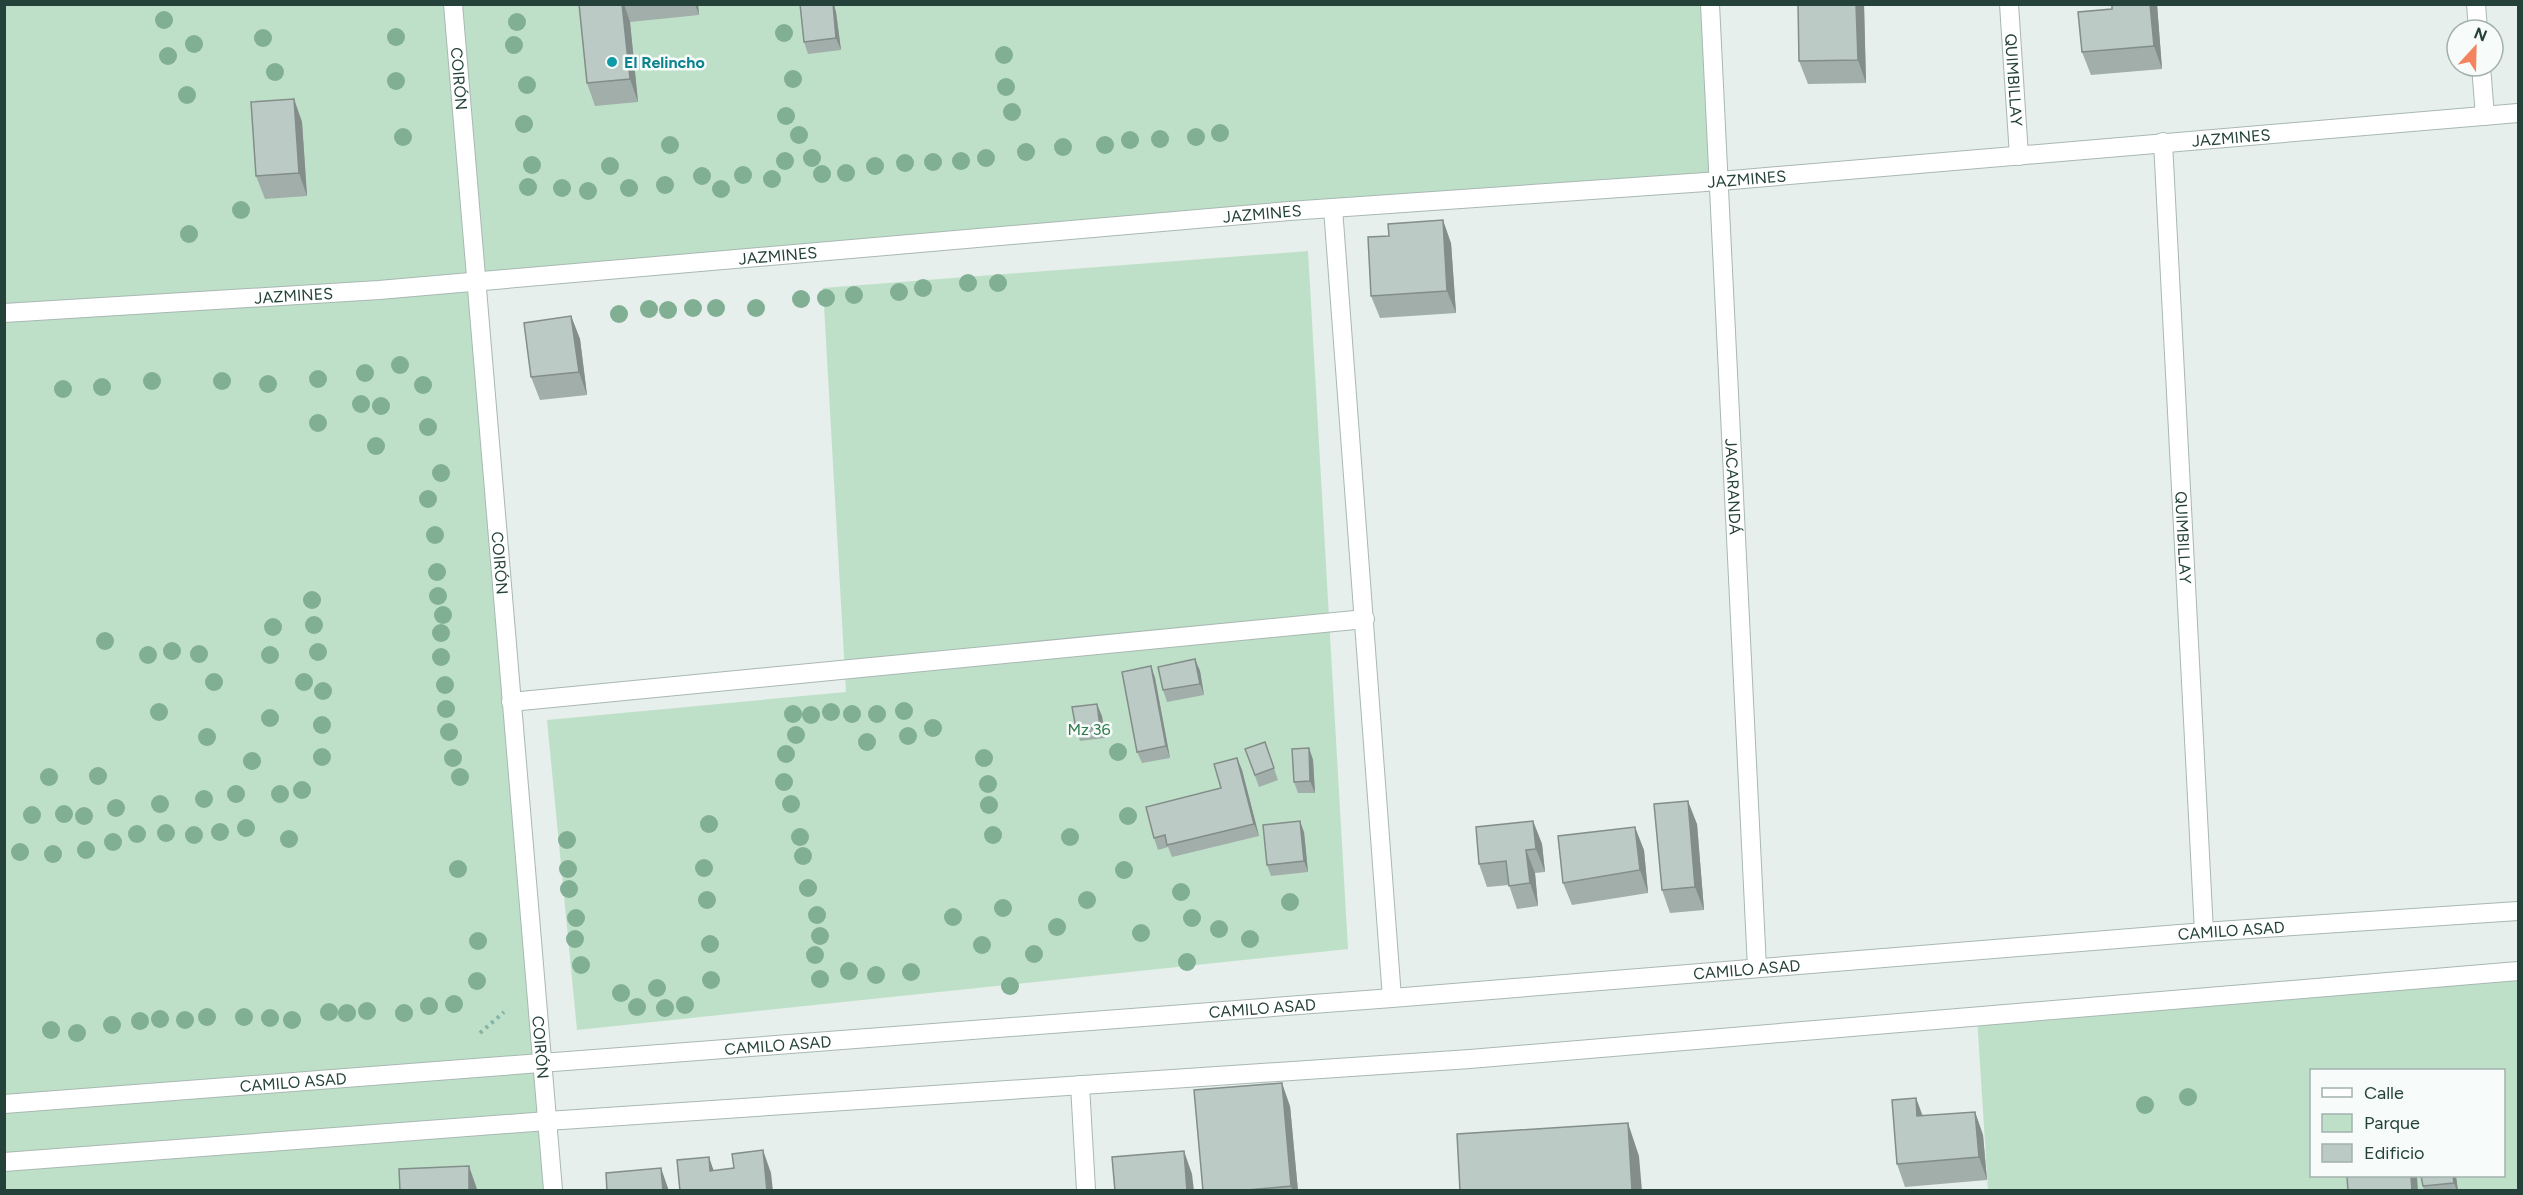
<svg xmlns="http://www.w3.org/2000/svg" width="2523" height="1195" font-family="Figtree,sans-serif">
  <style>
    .green { fill: #bfe0c8; fill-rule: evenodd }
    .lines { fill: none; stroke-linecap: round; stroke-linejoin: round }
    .minor-casing { stroke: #a8b8b2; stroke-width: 20 }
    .tertiary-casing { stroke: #a8b8b2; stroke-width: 20 }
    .path { stroke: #86b3a5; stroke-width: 4; stroke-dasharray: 3 4.5; stroke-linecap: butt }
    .minor { stroke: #fff; stroke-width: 18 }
    .tertiary { stroke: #fff; stroke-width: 18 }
    .tree { fill: #80af93 }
    .wall { fill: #a1aea9 }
    .shaded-wall { fill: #838d89 }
    .building { fill: #bbcac4; stroke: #838d89; stroke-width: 1.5 }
    .culture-dot { fill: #0f9aa8; stroke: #f7fbf9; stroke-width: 2 }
    .labels { text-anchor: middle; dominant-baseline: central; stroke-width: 5; stroke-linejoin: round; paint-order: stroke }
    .culture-label { font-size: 16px; font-weight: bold; fill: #0d838f; stroke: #f7fbf9; text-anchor: start }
    .street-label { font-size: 16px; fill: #24423a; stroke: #f7fbf9 }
    .park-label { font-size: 16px; fill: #2d7a4b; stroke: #f7fbf9 }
  </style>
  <rect width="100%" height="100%" fill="#e6efeb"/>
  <g class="green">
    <polygon points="5,5 1710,5 1720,181 475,282 553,1190 5,1190"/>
    <polygon points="1308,251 1348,949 577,1030 547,720 846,692 823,288"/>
    <path d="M2518 971V1190H1988L1977 1017ZM2312 1070H2504V1176H2312Z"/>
  </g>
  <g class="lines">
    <g class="minor-casing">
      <g id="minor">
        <path id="s1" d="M453 4 553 1190"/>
        <path id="s2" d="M1710 4 1757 968"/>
        <path id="s3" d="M2009 4 2019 156"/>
        <polyline points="2476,4 2478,30"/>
        <polyline points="2481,66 2485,116"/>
        <path id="s4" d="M2163 142 2204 932"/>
        <polyline points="1333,208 1392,998"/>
        <path id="s5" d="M4 313 379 290 1289 211 1720 181 2518 113"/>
        <polyline points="511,702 1365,619"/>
        <polyline points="1080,1085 1086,1190"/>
      </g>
    </g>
    <g class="tertiary-casing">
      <g id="tertiary">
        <path id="s6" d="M4 1104 1392 998 2204 932 2518 911"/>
        <polyline points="4,1162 547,1121 1470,1059 2518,971"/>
      </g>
    </g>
    <polyline class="path" points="480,1033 504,1012"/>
    <use href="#minor" class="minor"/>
    <use href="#tertiary" class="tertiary"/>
  </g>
  <g class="tree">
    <circle cx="164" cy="20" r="9"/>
    <circle cx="517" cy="22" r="9"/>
    <circle cx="784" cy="33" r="9"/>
    <circle cx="396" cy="37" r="9"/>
    <circle cx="263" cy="38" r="9"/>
    <circle cx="194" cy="44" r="9"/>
    <circle cx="514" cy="45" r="9"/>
    <circle cx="1004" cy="55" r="9"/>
    <circle cx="168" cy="56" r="9"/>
    <circle cx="275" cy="72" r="9"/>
    <circle cx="793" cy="79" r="9"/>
    <circle cx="396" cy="81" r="9"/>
    <circle cx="527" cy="85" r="9"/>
    <circle cx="1006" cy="87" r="9"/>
    <circle cx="187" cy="95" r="9"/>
    <circle cx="1012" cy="112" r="9"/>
    <circle cx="786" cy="116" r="9"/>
    <circle cx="524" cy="124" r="9"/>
    <circle cx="1220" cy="133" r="9"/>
    <circle cx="799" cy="135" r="9"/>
    <circle cx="403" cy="137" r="9"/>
    <circle cx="1196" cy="137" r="9"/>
    <circle cx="1160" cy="139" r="9"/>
    <circle cx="1130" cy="140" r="9"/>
    <circle cx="670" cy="145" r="9"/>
    <circle cx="1105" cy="145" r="9"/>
    <circle cx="1063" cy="147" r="9"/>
    <circle cx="1026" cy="152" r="9"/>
    <circle cx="812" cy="158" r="9"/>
    <circle cx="986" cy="158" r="9"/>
    <circle cx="785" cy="161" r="9"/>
    <circle cx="961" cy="161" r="9"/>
    <circle cx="933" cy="162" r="9"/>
    <circle cx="905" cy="163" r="9"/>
    <circle cx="532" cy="165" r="9"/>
    <circle cx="610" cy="166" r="9"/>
    <circle cx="875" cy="166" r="9"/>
    <circle cx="846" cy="173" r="9"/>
    <circle cx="822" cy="174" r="9"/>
    <circle cx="743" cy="175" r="9"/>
    <circle cx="702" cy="176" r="9"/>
    <circle cx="772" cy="179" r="9"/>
    <circle cx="665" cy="185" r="9"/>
    <circle cx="528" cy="187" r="9"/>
    <circle cx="562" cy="188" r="9"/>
    <circle cx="629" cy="188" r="9"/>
    <circle cx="721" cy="189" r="9"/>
    <circle cx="588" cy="191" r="9"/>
    <circle cx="241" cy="210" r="9"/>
    <circle cx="189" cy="234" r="9"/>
    <circle cx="968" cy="283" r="9"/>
    <circle cx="998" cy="283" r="9"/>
    <circle cx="923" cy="288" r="9"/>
    <circle cx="899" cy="292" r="9"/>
    <circle cx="854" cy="295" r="9"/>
    <circle cx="826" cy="298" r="9"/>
    <circle cx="801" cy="299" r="9"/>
    <circle cx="693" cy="308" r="9"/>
    <circle cx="716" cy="308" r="9"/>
    <circle cx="756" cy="308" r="9"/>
    <circle cx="649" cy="309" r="9"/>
    <circle cx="668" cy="310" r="9"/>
    <circle cx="619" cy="314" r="9"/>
    <circle cx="400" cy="365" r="9"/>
    <circle cx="365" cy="373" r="9"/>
    <circle cx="318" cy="379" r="9"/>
    <circle cx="152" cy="381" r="9"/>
    <circle cx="222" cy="381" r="9"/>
    <circle cx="268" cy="384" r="9"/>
    <circle cx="423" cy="385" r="9"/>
    <circle cx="102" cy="387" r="9"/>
    <circle cx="63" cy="389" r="9"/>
    <circle cx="361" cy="404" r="9"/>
    <circle cx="381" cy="406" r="9"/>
    <circle cx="318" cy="423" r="9"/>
    <circle cx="428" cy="427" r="9"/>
    <circle cx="376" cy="446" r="9"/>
    <circle cx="441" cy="473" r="9"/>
    <circle cx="428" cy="499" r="9"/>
    <circle cx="435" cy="535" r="9"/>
    <circle cx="437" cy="572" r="9"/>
    <circle cx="438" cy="596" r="9"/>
    <circle cx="312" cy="600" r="9"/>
    <circle cx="443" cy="615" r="9"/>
    <circle cx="314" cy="625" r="9"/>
    <circle cx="273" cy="627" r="9"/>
    <circle cx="441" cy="633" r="9"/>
    <circle cx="105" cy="641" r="9"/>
    <circle cx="172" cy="651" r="9"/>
    <circle cx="318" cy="652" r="9"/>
    <circle cx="199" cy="654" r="9"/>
    <circle cx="148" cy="655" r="9"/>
    <circle cx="270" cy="655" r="9"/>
    <circle cx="441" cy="657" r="9"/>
    <circle cx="214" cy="682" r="9"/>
    <circle cx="304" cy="682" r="9"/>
    <circle cx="445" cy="685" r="9"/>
    <circle cx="323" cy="691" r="9"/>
    <circle cx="446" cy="709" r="9"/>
    <circle cx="904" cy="711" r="9"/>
    <circle cx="159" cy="712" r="9"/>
    <circle cx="831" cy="712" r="9"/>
    <circle cx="793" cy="714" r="9"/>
    <circle cx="852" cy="714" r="9"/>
    <circle cx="877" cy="714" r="9"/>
    <circle cx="811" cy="715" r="9"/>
    <circle cx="270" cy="718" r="9"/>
    <circle cx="322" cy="725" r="9"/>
    <circle cx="933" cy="728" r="9"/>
    <circle cx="449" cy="732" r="9"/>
    <circle cx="796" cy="735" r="9"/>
    <circle cx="908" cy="736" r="9"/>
    <circle cx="207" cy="737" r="9"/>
    <circle cx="867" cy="742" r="9"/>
    <circle cx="1118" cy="752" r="9"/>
    <circle cx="786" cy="754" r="9"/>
    <circle cx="322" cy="757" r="9"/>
    <circle cx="453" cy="758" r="9"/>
    <circle cx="984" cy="758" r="9"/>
    <circle cx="252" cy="761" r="9"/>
    <circle cx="98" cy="776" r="9"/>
    <circle cx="49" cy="777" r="9"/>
    <circle cx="460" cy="777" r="9"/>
    <circle cx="784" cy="782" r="9"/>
    <circle cx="988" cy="784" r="9"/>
    <circle cx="302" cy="790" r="9"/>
    <circle cx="236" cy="794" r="9"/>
    <circle cx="280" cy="794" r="9"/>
    <circle cx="204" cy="799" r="9"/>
    <circle cx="160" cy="804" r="9"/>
    <circle cx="791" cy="804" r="9"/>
    <circle cx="989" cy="805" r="9"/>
    <circle cx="116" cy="808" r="9"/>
    <circle cx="64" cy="814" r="9"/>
    <circle cx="32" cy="815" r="9"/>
    <circle cx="84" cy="816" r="9"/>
    <circle cx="1128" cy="816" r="9"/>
    <circle cx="709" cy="824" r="9"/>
    <circle cx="246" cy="828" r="9"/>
    <circle cx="220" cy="832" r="9"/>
    <circle cx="166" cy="833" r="9"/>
    <circle cx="137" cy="834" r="9"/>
    <circle cx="194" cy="835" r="9"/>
    <circle cx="993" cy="835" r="9"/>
    <circle cx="800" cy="837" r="9"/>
    <circle cx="1070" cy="837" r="9"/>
    <circle cx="289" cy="839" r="9"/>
    <circle cx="567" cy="840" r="9"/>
    <circle cx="113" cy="842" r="9"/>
    <circle cx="86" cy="850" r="9"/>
    <circle cx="20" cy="852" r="9"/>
    <circle cx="53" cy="854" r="9"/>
    <circle cx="803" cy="856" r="9"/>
    <circle cx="704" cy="868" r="9"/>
    <circle cx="458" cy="869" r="9"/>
    <circle cx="568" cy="869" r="9"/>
    <circle cx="1124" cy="870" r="9"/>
    <circle cx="808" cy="888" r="9"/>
    <circle cx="569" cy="889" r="9"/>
    <circle cx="1181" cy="892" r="9"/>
    <circle cx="707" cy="900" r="9"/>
    <circle cx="1087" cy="900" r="9"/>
    <circle cx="1290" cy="902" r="9"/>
    <circle cx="1003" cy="908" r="9"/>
    <circle cx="817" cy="915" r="9"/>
    <circle cx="953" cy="917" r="9"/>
    <circle cx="576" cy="918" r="9"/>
    <circle cx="1192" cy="918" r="9"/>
    <circle cx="1057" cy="927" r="9"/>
    <circle cx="1219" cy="929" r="9"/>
    <circle cx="1141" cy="933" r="9"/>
    <circle cx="820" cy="936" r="9"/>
    <circle cx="575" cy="939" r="9"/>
    <circle cx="1250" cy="939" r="9"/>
    <circle cx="478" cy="941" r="9"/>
    <circle cx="710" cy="944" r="9"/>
    <circle cx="982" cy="945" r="9"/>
    <circle cx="1034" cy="954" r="9"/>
    <circle cx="815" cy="955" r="9"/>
    <circle cx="1187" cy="962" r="9"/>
    <circle cx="581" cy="965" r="9"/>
    <circle cx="849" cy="971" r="9"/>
    <circle cx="911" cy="972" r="9"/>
    <circle cx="876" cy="975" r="9"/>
    <circle cx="820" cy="979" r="9"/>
    <circle cx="711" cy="980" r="9"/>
    <circle cx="477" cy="981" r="9"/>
    <circle cx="1010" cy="986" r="9"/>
    <circle cx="657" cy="988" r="9"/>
    <circle cx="621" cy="993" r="9"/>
    <circle cx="454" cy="1004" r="9"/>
    <circle cx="685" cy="1005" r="9"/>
    <circle cx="429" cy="1006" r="9"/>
    <circle cx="637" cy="1007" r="9"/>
    <circle cx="665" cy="1008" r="9"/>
    <circle cx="367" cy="1011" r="9"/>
    <circle cx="329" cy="1012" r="9"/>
    <circle cx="347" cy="1013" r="9"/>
    <circle cx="404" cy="1013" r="9"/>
    <circle cx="207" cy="1017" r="9"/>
    <circle cx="244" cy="1017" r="9"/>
    <circle cx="270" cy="1018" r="9"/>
    <circle cx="160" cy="1019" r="9"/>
    <circle cx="185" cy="1020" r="9"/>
    <circle cx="292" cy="1020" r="9"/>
    <circle cx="140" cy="1021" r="9"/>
    <circle cx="112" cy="1025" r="9"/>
    <circle cx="51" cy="1030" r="9"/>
    <circle cx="77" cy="1033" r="9"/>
    <circle cx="2188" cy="1097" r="9"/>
    <circle cx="2145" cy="1105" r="9"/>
  </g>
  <g class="wall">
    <polygon points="579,4 698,4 699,15 630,22 638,102 595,106 587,83"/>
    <polygon points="1864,4 1866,83 1808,84 1799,61"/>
    <polygon points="2157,4 2162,69 2091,75 2082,52"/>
    <polygon points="836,12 841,50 808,54 804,42"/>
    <polygon points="294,99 302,122 307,196 265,199 256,176"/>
    <polygon points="1451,243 1456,313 1380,318 1371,296"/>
    <polygon points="571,316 580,339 587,395 540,400 531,377"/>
    <polygon points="1195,659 1200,671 1204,695 1167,702 1163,690"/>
    <polygon points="1151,666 1155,678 1170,758 1142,763 1137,752"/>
    <polygon points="1102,716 1105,738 1080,741 1076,729"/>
    <polygon points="1265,742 1278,780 1259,787 1245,749"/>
    <polygon points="1309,748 1313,760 1315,793 1298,793 1294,782"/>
    <polygon points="1237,758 1242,770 1259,836 1172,857 1168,847 1158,850 1154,838 1221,788"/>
    <polygon points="1533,821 1542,844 1545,872 1535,873 1538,906 1517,909 1509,885 1487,887 1479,864"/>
    <polygon points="1697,824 1704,910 1670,913 1662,890"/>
    <polygon points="1304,832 1308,872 1271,876 1267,865"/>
    <polygon points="1644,850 1648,893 1572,905 1563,883"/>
    <polygon points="1916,1098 1923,1116 1975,1112 1983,1135 1987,1180 1905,1187 1897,1164"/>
    <polygon points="1290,1106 1298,1191 1203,1191"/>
    <polygon points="2421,1176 2456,1176 2458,1191 2424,1191"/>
  </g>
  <g class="shaded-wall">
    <polygon points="622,4 624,4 630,22 638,102 630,79"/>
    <polygon points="695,4 698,4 699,15"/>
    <polygon points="833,4 834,4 836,12 841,50 836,38"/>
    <polygon points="1856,4 1864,4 1866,83 1858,60"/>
    <polygon points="2150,4 2157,4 2162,69 2154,46"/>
    <polygon points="294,99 302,122 307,196 299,173"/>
    <polygon points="1443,220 1451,243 1456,313 1447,291"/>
    <polygon points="571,316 580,339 587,395 579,372"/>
    <polygon points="1195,659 1200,671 1204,695 1200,684"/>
    <polygon points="1151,666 1155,678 1170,758 1166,746"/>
    <polygon points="1097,704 1102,716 1105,738 1100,727"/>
    <polygon points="1309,748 1313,760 1315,793 1310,781"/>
    <polygon points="1237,758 1242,770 1259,836 1254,824"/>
    <polygon points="1688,801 1697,824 1704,910 1695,887"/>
    <polygon points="1300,821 1304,832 1308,872 1304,861"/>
    <polygon points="1533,821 1542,844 1545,872 1536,849"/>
    <polygon points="1635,827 1644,850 1648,893 1640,870"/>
    <polygon points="1526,850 1535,873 1538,906 1530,883"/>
    <polygon points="1282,1083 1290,1106 1298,1191 1293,1191 1291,1186"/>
    <polygon points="1916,1098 1924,1121 1917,1116"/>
    <polygon points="1975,1112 1983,1135 1987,1180 1979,1157"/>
    <polygon points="1628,1123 1639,1156 1642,1191 1632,1191"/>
    <polygon points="763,1150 771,1173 773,1191 767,1191"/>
    <polygon points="1184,1151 1192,1174 1194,1191 1187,1191"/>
    <polygon points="709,1157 717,1180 710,1171"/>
    <polygon points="469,1166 477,1189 477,1191 469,1191"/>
    <polygon points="661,1168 669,1191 663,1191"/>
    <polygon points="2411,1176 2417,1176 2418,1191 2412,1191"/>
    <polygon points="2453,1176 2456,1176 2458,1191 2457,1191 2454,1183"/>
  </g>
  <g class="building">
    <polygon points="579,4 622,4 630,79 587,83"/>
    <polygon points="800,4 833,4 836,38 804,42"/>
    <polygon points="1798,4 1856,4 1858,60 1799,61"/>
    <polygon points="2112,4 2150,4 2154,46 2082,52 2078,12 2112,9"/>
    <polygon points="294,99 299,173 256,176 251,102"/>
    <polygon points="1443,220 1447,291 1371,296 1368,237 1389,236 1388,224"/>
    <polygon points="571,316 579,372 531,377 524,323"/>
    <polygon points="1195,659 1200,684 1163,690 1158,667"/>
    <polygon points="1151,666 1166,746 1137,752 1122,672"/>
    <polygon points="1097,704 1100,727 1076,729 1072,707"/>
    <polygon points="1265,742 1274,768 1255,775 1245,749"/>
    <polygon points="1309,748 1310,781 1294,782 1292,749"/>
    <polygon points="1237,758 1254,824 1167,845 1165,835 1154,838 1146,807 1221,788 1214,764"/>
    <polygon points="1688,801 1695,887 1662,890 1654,804"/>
    <polygon points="1300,821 1304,861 1267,865 1263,825"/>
    <polygon points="1533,821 1536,849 1526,850 1530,883 1509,886 1506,861 1479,864 1476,827"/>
    <polygon points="1635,827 1640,870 1563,883 1558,836"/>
    <polygon points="1282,1083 1291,1186 1236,1191 1203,1191 1194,1090"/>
    <polygon points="1916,1098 1917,1116 1975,1112 1979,1157 1897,1164 1892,1100"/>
    <polygon points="1628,1123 1632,1191 1460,1191 1457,1134"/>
    <polygon points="763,1150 767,1191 680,1191 677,1160 709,1157 710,1171 734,1168 732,1154"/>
    <polygon points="1184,1151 1187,1191 1115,1191 1112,1157"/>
    <polygon points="469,1166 469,1191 400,1191 399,1169"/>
    <polygon points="661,1168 663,1191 607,1191 606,1173"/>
    <polygon points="2347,1176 2411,1176 2412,1191 2348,1191"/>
    <polygon points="2421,1176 2453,1176 2454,1183 2423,1186"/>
  </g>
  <circle class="culture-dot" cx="612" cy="62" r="6"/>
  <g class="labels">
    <g class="culture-label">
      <text x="624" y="62">El Relincho</text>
    </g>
    <g class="street-label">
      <text stroke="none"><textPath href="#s1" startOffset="75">COIRÓN</textPath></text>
      <text stroke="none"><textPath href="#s3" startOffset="76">QUIMBILLAY</textPath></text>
      <text stroke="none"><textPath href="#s5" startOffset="2234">JAZMINES</textPath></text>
      <text stroke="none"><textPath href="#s5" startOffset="1748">JAZMINES</textPath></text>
      <text stroke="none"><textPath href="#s5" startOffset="1262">JAZMINES</textPath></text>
      <text stroke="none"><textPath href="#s5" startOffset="776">JAZMINES</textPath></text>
      <text stroke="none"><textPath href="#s5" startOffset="290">JAZMINES</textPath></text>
      <text stroke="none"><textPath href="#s2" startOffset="483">JACARANDÁ</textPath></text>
      <text stroke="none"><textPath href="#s4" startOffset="396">QUIMBILLAY</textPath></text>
      <text stroke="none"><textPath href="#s1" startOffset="561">COIRÓN</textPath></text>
      <text stroke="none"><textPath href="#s6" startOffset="2234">CAMILO ASAD</textPath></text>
      <text stroke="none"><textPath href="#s6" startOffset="1748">CAMILO ASAD</textPath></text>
      <text stroke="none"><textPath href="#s6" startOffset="1262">CAMILO ASAD</textPath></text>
      <text stroke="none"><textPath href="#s6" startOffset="776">CAMILO ASAD</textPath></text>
      <text stroke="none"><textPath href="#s1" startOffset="1047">COIRÓN</textPath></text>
      <text stroke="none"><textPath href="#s6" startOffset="290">CAMILO ASAD</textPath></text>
    </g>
    <g class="park-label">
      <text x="1089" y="729">Mz 36</text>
    </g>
  </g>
  <rect width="2523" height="1195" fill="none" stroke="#24423a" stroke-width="12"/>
  <rect x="2310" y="1069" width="195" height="108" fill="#f7fbf9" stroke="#a3b1ad" stroke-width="1.5"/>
  <rect x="2322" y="1088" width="30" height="9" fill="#ffffff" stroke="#a3b1ad" stroke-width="1.5"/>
  <text x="2364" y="1099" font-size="18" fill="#24423a">Calle</text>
  <rect x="2322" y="1114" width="30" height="18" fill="#bfe0c8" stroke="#a3b1ad" stroke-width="1.5"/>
  <text x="2364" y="1129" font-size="18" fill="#24423a">Parque</text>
  <rect x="2322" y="1144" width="30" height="18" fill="#bbcac4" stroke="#a3b1ad" stroke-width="1.5"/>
  <text x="2364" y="1159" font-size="18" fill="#24423a">Edificio</text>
  <g transform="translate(2475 48) rotate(22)"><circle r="28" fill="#f7fbf9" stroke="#a3b1ad" stroke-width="1.5"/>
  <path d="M0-4.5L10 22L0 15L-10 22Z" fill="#f4845f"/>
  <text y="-9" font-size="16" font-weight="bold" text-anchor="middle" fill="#24423a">N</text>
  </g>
</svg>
